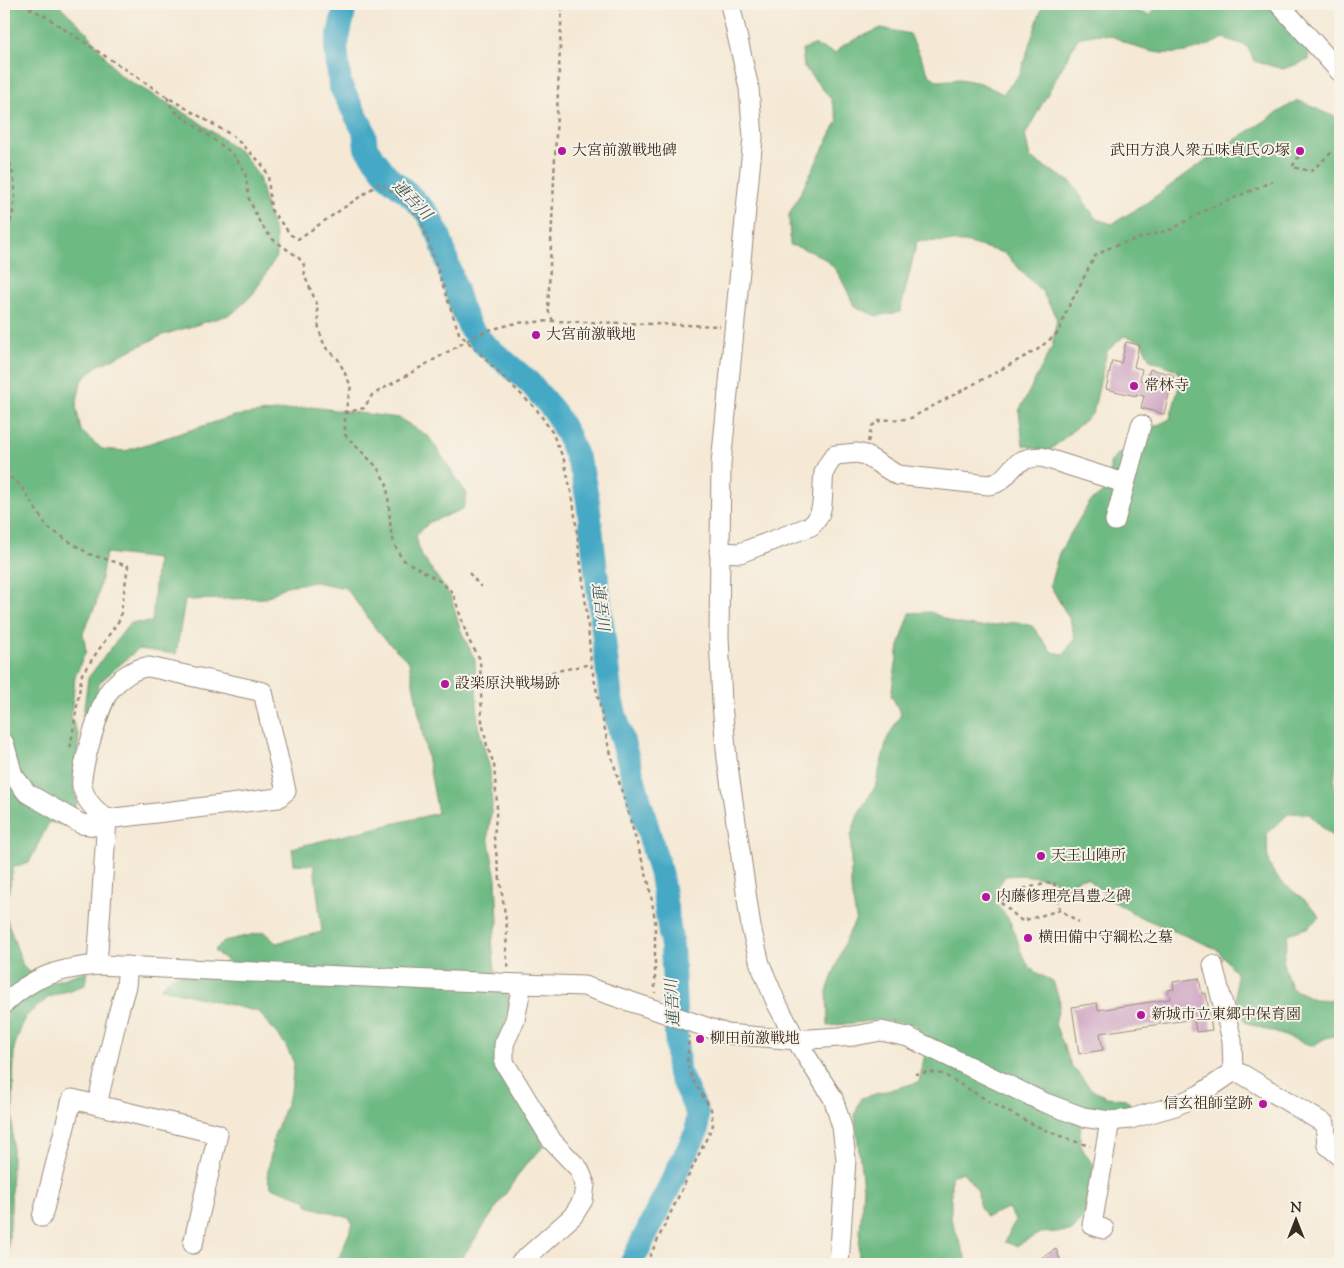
<svg xmlns="http://www.w3.org/2000/svg" width="1344" height="1268" font-family="'Sorts Mill Goudy','Noto Serif JP',serif">
  <style>
    .forest { fill: #6eba83; stroke: #547250 }
    .lines { fill: none; stroke-linecap: round; stroke-linejoin: round }
    .river { stroke: #45a9c5; stroke-width: 24 }
    .building { fill: #cea4c3 }
    .minor-casing { stroke: #988a7a; stroke-width: 21 }
    .path { stroke: #988a7a; stroke-width: 2.5; stroke-dasharray: 4 4; stroke-linecap: butt }
    .minor { stroke: #fff; stroke-width: 19 }
    .poi-dot { fill: #b5179e; stroke: #f7f3e8; stroke-width: 2 }
    .labels { text-anchor: middle; dominant-baseline: central; stroke-width: 4; stroke-linejoin: round; paint-order: stroke }
    .poi-label { font-size: 15px; fill: #3b2a1e; stroke: #f7f3e8; text-anchor: start }
    .water-label { font-size: 16px; font-style: italic; fill: #3e5658; stroke: #f7f3e8 }
  </style>
  <rect width="100%" height="100%" fill="#f7f3e8"/>
  <filter id="ink" filterUnits="userSpaceOnUse"><feTurbulence type="fractalNoise" baseFrequency=".02" numOctaves="2"/><feDisplacementMap in="SourceGraphic" scale="10" xChannelSelector="R" yChannelSelector="G"/><feConvolveMatrix kernelMatrix="1 2 1 2 8 2 1 2 1" color-interpolation-filters="sRGB"/></filter>
  <filter id="wash" filterUnits="userSpaceOnUse"><feTurbulence type="fractalNoise" baseFrequency=".0096" numOctaves="4" result="noise"/><feDisplacementMap in="SourceGraphic" scale="20" xChannelSelector="R" yChannelSelector="G"/><feGaussianBlur stdDeviation="1.12" result="paint"/><feColorMatrix in="noise" values="0 0 0 0 0 0 0 0 0 0 0 0 0 0 0 0 0 1.4 0 .05"/><feComposite in="paint" operator="in"/></filter>
  <g filter="url(#wash)">
    <rect width="100%" height="100%" fill="#f5e9d5"/>
    <g class="forest">
      <polygon points="4,4 58,4 87,32 119,75 195,119 243,154 259,177 266,207 276,237 276,257 253,294 232,314 163,335 97,366 81,382 76,406 81,431 102,449 125,451 234,416 311,407 399,418 429,437 467,494 463,509 430,522 416,535 420,553 451,597 460,629 475,660 478,726 490,769 492,806 488,836 496,879 498,922 492,941 495,971 510,1001 501,1043 537,1124 543,1147 523,1168 458,1264 336,1264 353,1224 349,1218 308,1206 305,1199 271,1187 267,1177 274,1136 291,1091 294,1063 285,1044 259,1012 160,988 172,976 229,962 214,951 224,941 264,932 276,943 322,932 314,865 294,864 292,848 438,813 409,662 378,632 346,588 315,582 286,586 266,598 185,600 176,654 138,649 100,682 87,721 83,716 88,678 130,623 152,622 157,559 106,553 96,604 83,633 86,651 75,677 71,717 79,737 73,781 77,803 64,825 49,822 29,863 13,867 5,914 23,966 43,985 87,971 85,985 49,997 25,1017 14,1048 11,1208 7,1264 4,1264"/>
      <path d="M1043 4H1126L1133 10 1149 15 1160 4H1271L1308 47 1309 60 1283 69 1254 61 1247 46 1224 38C1198 51 1174 58 1145 50 1113 41 1115 28 1078 38L1025 135 1030 158 1072 183 1096 219 1112 224 1145 204 1221 149 1296 101C1313 103 1323 116 1340 117V759L1336 764 1334 785 1340 800V844L1309 814 1289 813 1267 834C1268 844 1266 858 1270 866 1280 889 1308 895 1319 917L1309 927 1288 934 1283 963 1291 988 1314 999 1340 1000V1037C1330 1034 1321 1040 1313 1046L1245 1022 1236 996V973L1217 949 1138 916 1111 900 1087 878H1080L1060 891 1053 879 1021 875 1005 876 997 888 995 903C999 908 1004 913 1008 918 1025 947 1014 966 1053 981L1060 1002 1055 1024 1071 1065 1091 1089 1106 1097 1126 1099 1131 1105 1121 1109H1086C1078 1135 1075 1143 1094 1165L1084 1217 1072 1231 1040 1233 1016 1246 1005 1242 1015 1220 1008 1208 986 1217 979 1205 978 1191 963 1172 951 1176V1219L968 1264H858L863 1188 855 1115 861 1098 919 1082 925 1054 917 1025 879 1020 828 1026 827 991 846 939 856 919 851 889V836L858 814 875 787 887 739 901 714 891 695 899 646 910 613 931 612 954 623 981 627 1017 622 1032 626 1052 652 1064 654 1075 638 1070 620 1050 585 1059 553 1089 503 1111 486 1110 463 1118 454 1139 450 1149 429 1170 419 1181 379 1177 370 1150 360 1141 341 1124 336 1107 351 1093 413 1048 452 1023 445 1019 411 1052 347 1057 319 1043 293 1004 253 965 242 917 241 900 312 876 316 854 306C837 268 833 256 790 245L789 215 838 120 831 99 804 67 802 50 814 45 835 53 845 44 881 28 910 34 929 75 938 81 960 79 981 83 1003 94 1020 74Z"/>
    </g>
    <g class="lines">
      <polyline class="river" points="343,4 344,11 336,48 340,85 364,131 366,148 389,178 408,193 428,214 439,235 461,307 470,328 484,344 529,382 554,411 568,436 582,471 588,502 611,700 661,875 672,947 678,1071 697,1112 697,1131 631,1264"/>
    </g>
    <g id="blocks">
      <g class="building">
        <polygon points="1126,342 1139,345 1134,367 1142,369 1140,380 1147,382 1150,369 1174,375 1164,414 1141,408 1144,396 1136,394 1136,396 1106,389 1112,361 1121,363"/>
        <polygon points="1199,978 1202,994 1206,993 1212,1030 1196,1032 1194,1019 1100,1033 1103,1050 1079,1054 1072,1007 1097,1003 1098,1010 1170,999 1168,990 1174,989 1173,982"/>
        <polygon points="1056,1249 1062,1264 1040,1264 1038,1260"/>
      </g>
    </g>
  </g>
  <g filter="url(#ink)">
    <use href="#blocks" fill-opacity="0" stroke="#988a7a" stroke-width="1"/>
    <g class="lines">
      <g class="minor-casing">
        <g id="minor">
          <polyline points="730,4 749,88 753,138 721,464 719,636 722,704 727,759 751,927 760,964 776,1002 796,1040 833,1098 842,1127 846,1159 839,1264"/>
          <polyline points="1279,4 1340,72"/>
          <polyline points="1115,521 1141,425"/>
          <path d="M719 552 740 553 811 526C827 512 821 491 824 473 826 466 831 460 835 455L857 453 865 455 897 475 989 485C1013 481 1006 457 1042 457L1124 483"/>
          <polyline points="4,743 13,775 27,793 81,824 105,827"/>
          <path d="M97 965 107 819 278 798 286 791 263 692 149 667C135 667 119 679 110 690 101 701 79 773 82 786 86 802 95 810 107 819"/>
          <polyline points="1213,965 1232,1040 1233,1072"/>
          <path d="M4 1004C33 976 58 969 97 965L522 984 584 986 727 1034 796 1040 854 1036 881 1031 908 1037 1043 1102 1083 1117 1110 1121 1130 1119 1175 1106 1199 1095 1233 1072 1242 1074 1325 1124 1327 1145 1340 1156"/>
          <polyline points="97,1105 118,1014 126,986 128,966"/>
          <polyline points="42,1217 72,1099 218,1134 193,1244"/>
          <polyline points="1104,1229 1092,1225 1110,1121"/>
          <polyline points="519,1264 573,1216 583,1200 585,1184 579,1169 552,1141 504,1062 504,1044 515,1020 522,984"/>
        </g>
      </g>
      <g class="path">
        <polyline points="22,4 43,15 167,97 233,136 261,163 268,175 271,210 291,235 298,239 380,183 407,204 421,220 459,333 537,410 552,432 564,460 573,500 587,614 591,664 608,744 649,884 655,920 655,993"/>
        <polyline points="167,97 172,109 232,153 245,171 249,199 259,221 271,238 298,257 304,265 305,277 317,304 319,330 325,347 338,359 351,386 345,413 345,435 377,467 387,485 391,532 395,546 402,559 441,582 453,593 468,639 480,659 482,721 487,746 494,764 497,805 494,838 507,928 506,953 509,970"/>
        <path d="M4 148C20 186 17 204 4 242"/>
        <polyline points="1336,150 1340,154"/>
        <polyline points="1299,156 1292,167 1311,171 1340,145"/>
        <polyline points="553,321 548,310 562,4"/>
        <polyline points="1339,362 1340,364"/>
        <polyline points="345,413 364,408 372,395 472,338 489,330 516,323 553,321 720,326"/>
        <polyline points="868,442 872,426 881,420 909,419 1037,350 1059,332 1067,310 1095,256 1113,246 1172,229 1206,210 1273,181"/>
        <polyline points="4,472 21,486 47,527 89,554 128,566 120,619 82,674 70,750"/>
        <polyline points="469,573 481,587"/>
        <polyline points="528,677 591,664"/>
        <polyline points="1060,910 1054,882 1022,889 1000,902 1022,921 1060,910 1079,922"/>
        <path d="M915 1074 929 1072 943 1074C990 1102 1037 1131 1090 1146"/>
        <polyline points="646,1264 713,1125 711,1109 694,1082 687,1065 689,1036"/>
      </g>
      <use href="#minor" class="minor"/>
    </g>
  </g>
  <g class="poi-dot">
    <circle cx="562" cy="151" r="5"/>
    <circle cx="1300" cy="151" r="5"/>
    <circle cx="536" cy="335" r="5"/>
    <circle cx="1134" cy="386" r="5"/>
    <circle cx="445" cy="684" r="5"/>
    <circle cx="1041" cy="856" r="5"/>
    <circle cx="986" cy="897" r="5"/>
    <circle cx="1028" cy="938" r="5"/>
    <circle cx="1141" cy="1015" r="5"/>
    <circle cx="700" cy="1039" r="5"/>
    <circle cx="1263" cy="1104" r="5"/>
  </g>
  <g class="labels">
    <g class="poi-label">
      <text x="572" y="151">大宮前激戦地碑</text>
      <text x="1290" y="151" text-anchor="end">武田方浪人衆五味貞氏の塚</text>
      <text x="546" y="335">大宮前激戦地</text>
      <text x="1144" y="386">常林寺</text>
      <text x="455" y="684">設楽原決戦場跡</text>
      <text x="1051" y="856">天王山陣所</text>
      <text x="996" y="897">内藤修理亮昌豊之碑</text>
      <text x="1038" y="938">横田備中守綱松之墓</text>
      <text x="1151" y="1015">新城市立東郷中保育園</text>
      <text x="710" y="1039">柳田前激戦地</text>
      <text x="1253" y="1104" text-anchor="end">信玄祖師堂跡</text>
    </g>
    <g class="water-label">
      <text transform="translate(411 201) rotate(46)">連吾川</text>
      <text transform="translate(599 607) rotate(83)">連吾川</text>
      <text transform="translate(674 1003) rotate(-93)">連吾川</text>
    </g>
  </g>
  <rect width="1344" height="1268" fill="none" stroke="#f7f3e8" stroke-width="20"/>
  <g transform="translate(1296 1220)" stroke="#f7f3e8" stroke-width="4" paint-order="stroke">
  <path d="M0-4L9 19L0 12L-9 19Z" fill="#3b2a1e"/>
  <text y="-8" font-size="14" font-weight="bold" text-anchor="middle" fill="#3b2a1e">N</text>
  </g>
</svg>
